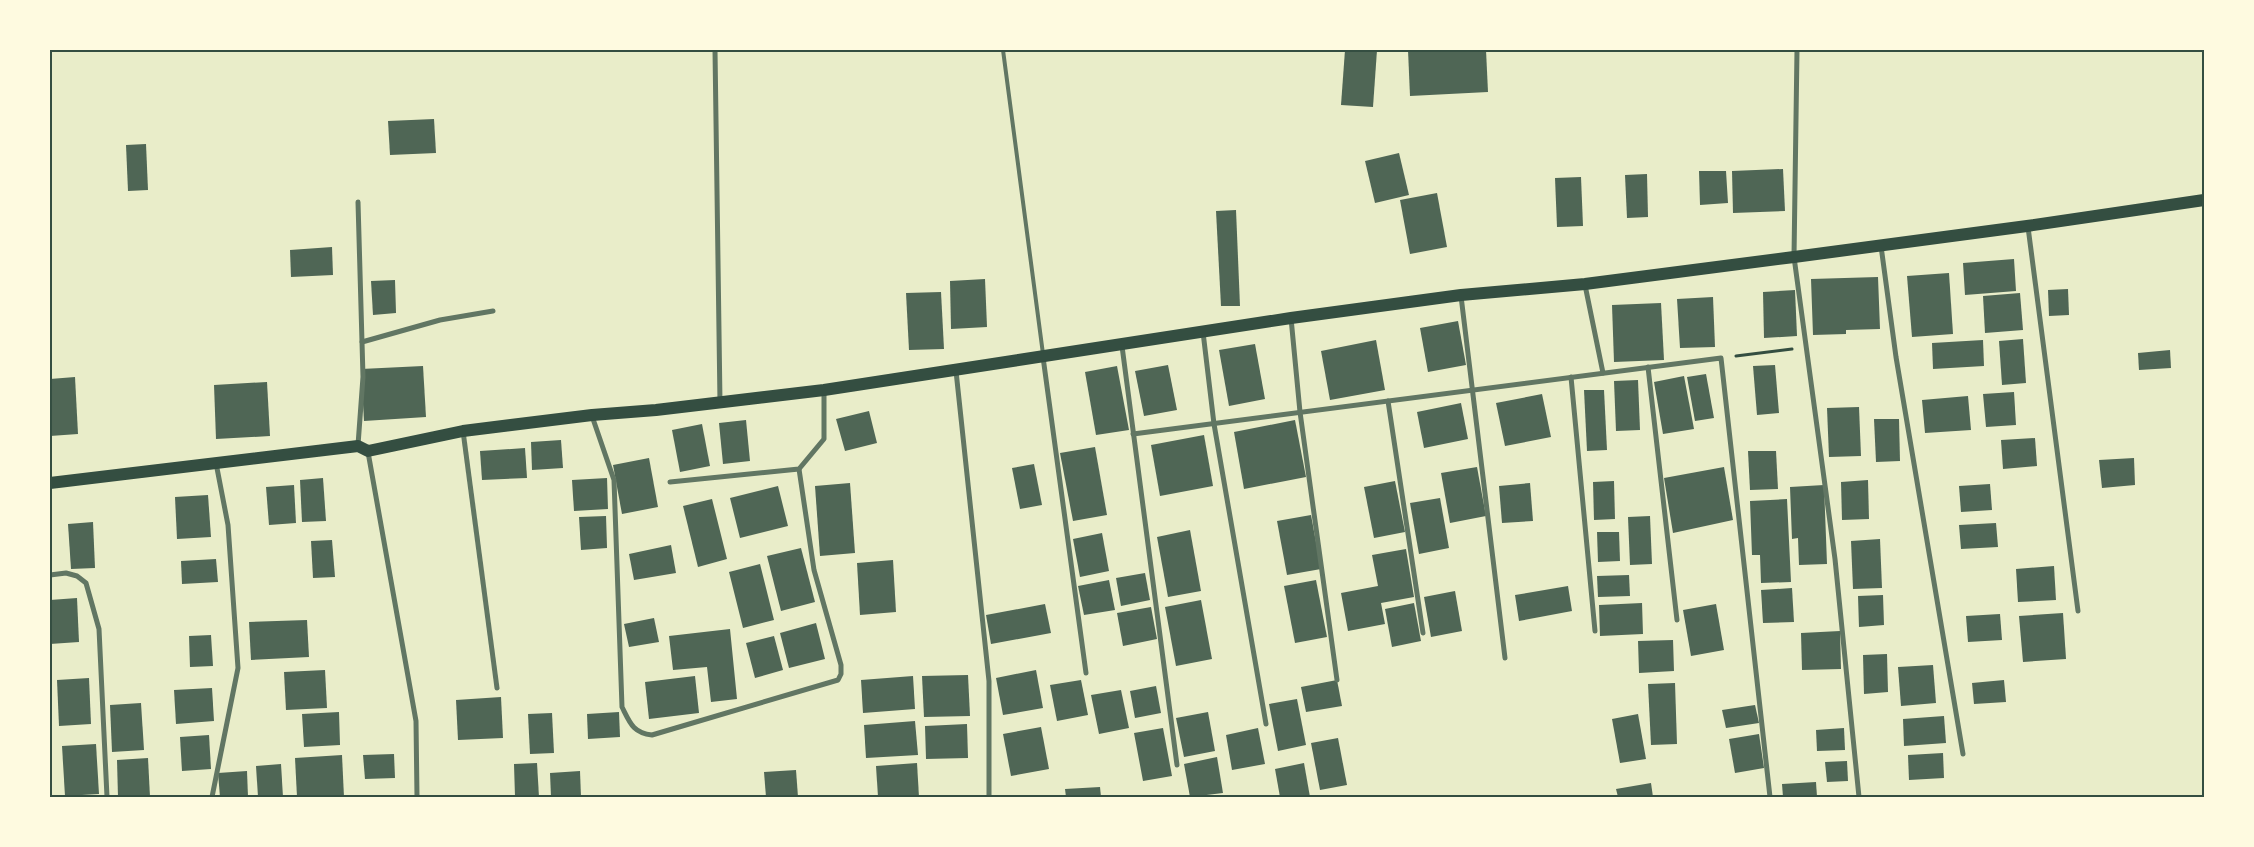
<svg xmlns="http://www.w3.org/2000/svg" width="2254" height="847" font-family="Cabin,sans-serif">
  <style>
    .building { fill: #4f6655 }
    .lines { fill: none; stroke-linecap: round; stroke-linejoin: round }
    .path { stroke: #344e41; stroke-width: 3 }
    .service { stroke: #617663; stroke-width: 4 }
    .minor { stroke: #617663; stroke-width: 5 }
    .primary { stroke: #344e41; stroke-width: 12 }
    .neatline { fill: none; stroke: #344e41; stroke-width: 2 }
  </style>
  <rect width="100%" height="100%" fill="#e9edc9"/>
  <g class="building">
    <polygon points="1345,50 1377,50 1373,107 1341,105"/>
    <polygon points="1408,50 1486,50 1488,92 1410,96"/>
    <polygon points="434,119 436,153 390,155 388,121"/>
    <polygon points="146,144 148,190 128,191 126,145"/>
    <polygon points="1399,153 1409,195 1375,203 1365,161"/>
    <polygon points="1783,169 1785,211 1733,213 1732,171"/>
    <polygon points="1699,171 1726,171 1728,203 1700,205"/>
    <polygon points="1647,174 1648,217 1627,218 1625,175"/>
    <polygon points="1581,177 1583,226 1557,227 1555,178"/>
    <polygon points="1437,193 1447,247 1410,254 1400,200"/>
    <polygon points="1236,210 1240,306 1221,306 1216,211"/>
    <polygon points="332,247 333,275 291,277 290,250"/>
    <polygon points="2014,259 2016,291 1965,295 1963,263"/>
    <polygon points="1949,273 1953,334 1912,337 1907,276"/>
    <polygon points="1878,277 1880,329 1846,330 1846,334 1813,335 1811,279"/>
    <polygon points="985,279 987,327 951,329 950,281"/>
    <polygon points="395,280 396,313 373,315 371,281"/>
    <polygon points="2068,289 2069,315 2049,316 2048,290"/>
    <polygon points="1795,290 1797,336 1764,338 1763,292"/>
    <polygon points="941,292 944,349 909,350 906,293"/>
    <polygon points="2020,293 2023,330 1985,333 1983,296"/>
    <polygon points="1713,297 1715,347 1680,348 1677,299"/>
    <polygon points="1661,303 1664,360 1614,362 1612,305"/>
    <polygon points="1458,321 1466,365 1428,372 1420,328"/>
    <polygon points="2023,339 2026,383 2002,385 1999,341"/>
    <polygon points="1376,340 1385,390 1330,400 1321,351"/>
    <polygon points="1983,340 1984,366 1933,369 1932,343"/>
    <polygon points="1255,344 1265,399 1229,406 1219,350"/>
    <polygon points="2170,350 2171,368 2139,370 2138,353"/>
    <polygon points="1168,365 1177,410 1144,416 1135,371"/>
    <polygon points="1775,365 1779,413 1757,415 1753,366"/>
    <polygon points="423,366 426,417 364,421 361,369"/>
    <polygon points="1117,366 1129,430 1096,435 1085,372"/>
    <polygon points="1706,374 1714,418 1695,421 1687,377"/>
    <polygon points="1684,376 1694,429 1663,434 1654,382"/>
    <polygon points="75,377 78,434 50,436 50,379"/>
    <polygon points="1638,380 1640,430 1616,431 1614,381"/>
    <polygon points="267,382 270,436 216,439 214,385"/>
    <polygon points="1584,390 1604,390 1607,450 1587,451"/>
    <polygon points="2014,392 2016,425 1986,427 1983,394"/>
    <polygon points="1542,394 1551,437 1505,446 1496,403"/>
    <polygon points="1968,396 1971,430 1925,433 1922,400"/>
    <polygon points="1461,403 1468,439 1424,448 1417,412"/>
    <polygon points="1859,407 1861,456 1829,457 1827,408"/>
    <polygon points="869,411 877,443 845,451 836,419"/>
    <polygon points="1874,419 1899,419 1900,461 1876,462"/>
    <polygon points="746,420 750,461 723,464 719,423"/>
    <polygon points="1295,420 1306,477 1244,489 1234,432"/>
    <polygon points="702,424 710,466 680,472 672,430"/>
    <polygon points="1204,435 1213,486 1160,496 1151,445"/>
    <polygon points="2035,438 2037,466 2003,469 2001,440"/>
    <polygon points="561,440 563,468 532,470 531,442"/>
    <polygon points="1095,447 1107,515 1073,521 1060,453"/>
    <polygon points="525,448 527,478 482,480 480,451"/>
    <polygon points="1748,451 1776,451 1778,489 1750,490"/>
    <polygon points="649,458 658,507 622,514 613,465"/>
    <polygon points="2134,458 2135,485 2102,488 2099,460"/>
    <polygon points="1034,464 1042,505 1020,509 1012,468"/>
    <polygon points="1477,467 1486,516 1450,523 1441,473"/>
    <polygon points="1724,467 1733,520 1673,533 1664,478"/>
    <polygon points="323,478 326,521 302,522 300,480"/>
    <polygon points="607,478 608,509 574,511 572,480"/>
    <polygon points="1868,480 1869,519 1842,520 1841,482"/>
    <polygon points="1395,481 1405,532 1374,538 1364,487"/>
    <polygon points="1614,481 1615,519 1594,520 1593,482"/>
    <polygon points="850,483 855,553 820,556 815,486"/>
    <polygon points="1530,483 1533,521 1502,523 1499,486"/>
    <polygon points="1990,484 1992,510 1961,512 1959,486"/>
    <polygon points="294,485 296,523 269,525 266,487"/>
    <polygon points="1824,485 1827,564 1799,565 1798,538 1792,539 1790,487"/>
    <polygon points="778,486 788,526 740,538 730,498"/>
    <polygon points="208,495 211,537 177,539 175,497"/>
    <polygon points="1440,498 1449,548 1419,554 1410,503"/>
    <polygon points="712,499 727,559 698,567 683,506"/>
    <polygon points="1787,499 1791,582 1761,583 1760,555 1752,555 1750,501"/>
    <polygon points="1311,515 1321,569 1287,575 1277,521"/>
    <polygon points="606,516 607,548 581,550 579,517"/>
    <polygon points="1650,516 1652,564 1630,565 1628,517"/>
    <polygon points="93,522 95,568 71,569 68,524"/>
    <polygon points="1996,523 1998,547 1961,549 1959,525"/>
    <polygon points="1190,530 1201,591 1168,597 1157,537"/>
    <polygon points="1597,532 1619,532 1620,561 1598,562"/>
    <polygon points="1102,533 1109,571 1080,577 1073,539"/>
    <polygon points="1880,539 1882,588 1853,589 1851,541"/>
    <polygon points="332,540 335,577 313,578 311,541"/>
    <polygon points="671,545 676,573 634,580 629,554"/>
    <polygon points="801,548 815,602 781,611 767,556"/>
    <polygon points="1406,549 1414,597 1381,603 1385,624 1348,631 1341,593 1378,586 1372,555"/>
    <polygon points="216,559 218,582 182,584 181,561"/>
    <polygon points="893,560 896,612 860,615 857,563"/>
    <polygon points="760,564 774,620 743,628 729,572"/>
    <polygon points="2054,566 2056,600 2018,602 2016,569"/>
    <polygon points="1145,573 1150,600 1121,606 1116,578"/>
    <polygon points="1629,575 1630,596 1598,597 1597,576"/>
    <polygon points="1109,580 1115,610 1084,615 1078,586"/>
    <polygon points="1316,580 1327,637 1295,643 1284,586"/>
    <polygon points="1568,586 1572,611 1519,621 1515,595"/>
    <polygon points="1792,588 1794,622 1763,623 1761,590"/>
    <polygon points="1455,591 1462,631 1431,637 1424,597"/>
    <polygon points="1883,595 1884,625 1859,627 1858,596"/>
    <polygon points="77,598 79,642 50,644 50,600"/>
    <polygon points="1201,600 1212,659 1176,666 1165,607"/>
    <polygon points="1414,603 1421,641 1392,647 1385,609"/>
    <polygon points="1642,603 1643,634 1600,636 1599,605"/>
    <polygon points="1045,604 1051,633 991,644 986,615"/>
    <polygon points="1716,604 1724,650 1691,656 1683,610"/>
    <polygon points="1151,607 1157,639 1123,646 1117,613"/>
    <polygon points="2063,613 2066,659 2023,662 2019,616"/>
    <polygon points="2000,614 2002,640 1968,642 1966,616"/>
    <polygon points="654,618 659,642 629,647 624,624"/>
    <polygon points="307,620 309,657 251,660 249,622"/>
    <polygon points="816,623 825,659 789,668 780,633"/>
    <polygon points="730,629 737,699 711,702 707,667 673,670 669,636"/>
    <polygon points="1840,631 1841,669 1802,670 1801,633"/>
    <polygon points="211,635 213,666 190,667 189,636"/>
    <polygon points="774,636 783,670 755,678 746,643"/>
    <polygon points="1673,640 1674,671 1639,673 1638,641"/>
    <polygon points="1887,654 1888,692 1864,694 1863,655"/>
    <polygon points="1933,665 1936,703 1901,706 1898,667"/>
    <polygon points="325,670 327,708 286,710 284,672"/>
    <polygon points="1036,670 1043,708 1003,715 996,678"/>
    <polygon points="968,675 970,716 924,717 922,676"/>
    <polygon points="695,676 699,713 649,719 645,682"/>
    <polygon points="913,676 915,709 863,713 861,680"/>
    <polygon points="89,678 91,724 59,726 57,680"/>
    <polygon points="1081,680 1088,715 1057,721 1050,685"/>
    <polygon points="1337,680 1342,706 1306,712 1301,687"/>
    <polygon points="2004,680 2006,702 1974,704 1972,683"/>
    <polygon points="1675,683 1677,744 1651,745 1648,684"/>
    <polygon points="1156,686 1161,713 1135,718 1130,691"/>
    <polygon points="212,688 214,721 176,724 174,690"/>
    <polygon points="1121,690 1129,728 1099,734 1091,695"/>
    <polygon points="501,697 503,738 458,740 456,700"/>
    <polygon points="1297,699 1306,745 1278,751 1269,704"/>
    <polygon points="141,703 144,750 112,752 110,705"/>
    <polygon points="1755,705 1759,723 1726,728 1722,710"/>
    <polygon points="339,712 340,745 304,747 302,714"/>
    <polygon points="619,712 620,737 588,739 587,714"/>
    <polygon points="1208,712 1215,751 1184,757 1176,718"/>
    <polygon points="552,713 554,753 530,754 528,714"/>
    <polygon points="1638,714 1646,759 1620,763 1612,719"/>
    <polygon points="1944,716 1946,743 1904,746 1903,719"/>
    <polygon points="915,721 918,755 866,758 864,725"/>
    <polygon points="967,724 968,758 926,759 925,726"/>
    <polygon points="1041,727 1049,769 1011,776 1003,734"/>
    <polygon points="1163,728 1172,776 1143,781 1134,733"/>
    <polygon points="1258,728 1265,764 1232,770 1226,735"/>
    <polygon points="1844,728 1845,750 1817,751 1816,730"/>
    <polygon points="1759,734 1764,768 1735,773 1729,739"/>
    <polygon points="209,735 211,769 182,771 180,737"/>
    <polygon points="1338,738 1347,785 1320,790 1311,743"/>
    <polygon points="96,744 99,794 65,796 62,746"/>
    <polygon points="1943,753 1944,778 1909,780 1908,755"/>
    <polygon points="394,754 395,778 365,779 363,755"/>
    <polygon points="342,755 344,797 297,797 295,758"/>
    <polygon points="1217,757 1223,793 1190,797 1184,764"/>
    <polygon points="148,758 150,797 118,797 117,760"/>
    <polygon points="1847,761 1848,781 1827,782 1825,762"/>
    <polygon points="537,763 539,797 515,797 514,764"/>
    <polygon points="917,763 919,797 878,797 876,766"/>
    <polygon points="1304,763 1310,797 1280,797 1275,769"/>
    <polygon points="281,764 283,797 258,797 256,766"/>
    <polygon points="796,770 798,797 766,797 764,772"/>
    <polygon points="247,771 248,797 220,797 218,773"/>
    <polygon points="580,771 581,797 551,797 550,773"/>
    <polygon points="1816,782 1817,797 1783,797 1782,784"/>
    <polygon points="1651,783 1653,797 1618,797 1616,789"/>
    <polygon points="1100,787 1101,797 1066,797 1065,789"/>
  </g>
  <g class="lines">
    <polyline class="path" points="1736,356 1792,349"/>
    <polyline class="service" points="1003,50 1043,354"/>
    <g class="minor">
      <polyline points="715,50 720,402"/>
      <polyline points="1797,50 1794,257 1835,559 1859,797"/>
      <polyline points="358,202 362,342"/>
      <polyline points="2028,227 2078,611"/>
      <polyline points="1881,246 1896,357 1963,754"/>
      <polyline points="1585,285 1603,373"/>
      <polyline points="1461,296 1505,658"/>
      <polyline points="1291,318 1300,412 1337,680"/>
      <polyline points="1203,332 1214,424 1266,724"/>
      <polyline points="1122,346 1177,765"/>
      <polyline points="1043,357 1086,673"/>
      <polyline points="1648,367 1677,620"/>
      <polyline points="956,371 989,681 989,797"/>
      <polyline points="1571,377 1595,631"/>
      <polyline points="1388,401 1423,633"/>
      <path d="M592 416 614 480 622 707C630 723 633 733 652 735L838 680 841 674V665L814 570 799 469"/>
      <polyline points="463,431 497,688"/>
      <polyline points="1133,434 1721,358 1770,797"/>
      <polyline points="358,445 363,377 362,342 440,320 493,311"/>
      <polyline points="368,452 416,721 417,797"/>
      <polyline points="670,482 799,469 824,439 824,390"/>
      <polyline points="50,575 66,573 77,576 86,583 99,629 107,797"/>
      <polyline points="212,797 238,668 228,525 216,463"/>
    </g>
    <polyline class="primary" points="50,483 358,446 368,451 463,431 592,415 656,410 824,390 1291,318 1461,295 1585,284 1794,257 2027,226 2204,200"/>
  </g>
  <rect width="2254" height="847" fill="none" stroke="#fefae0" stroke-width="102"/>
  <rect x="51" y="51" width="2152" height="745" class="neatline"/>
</svg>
